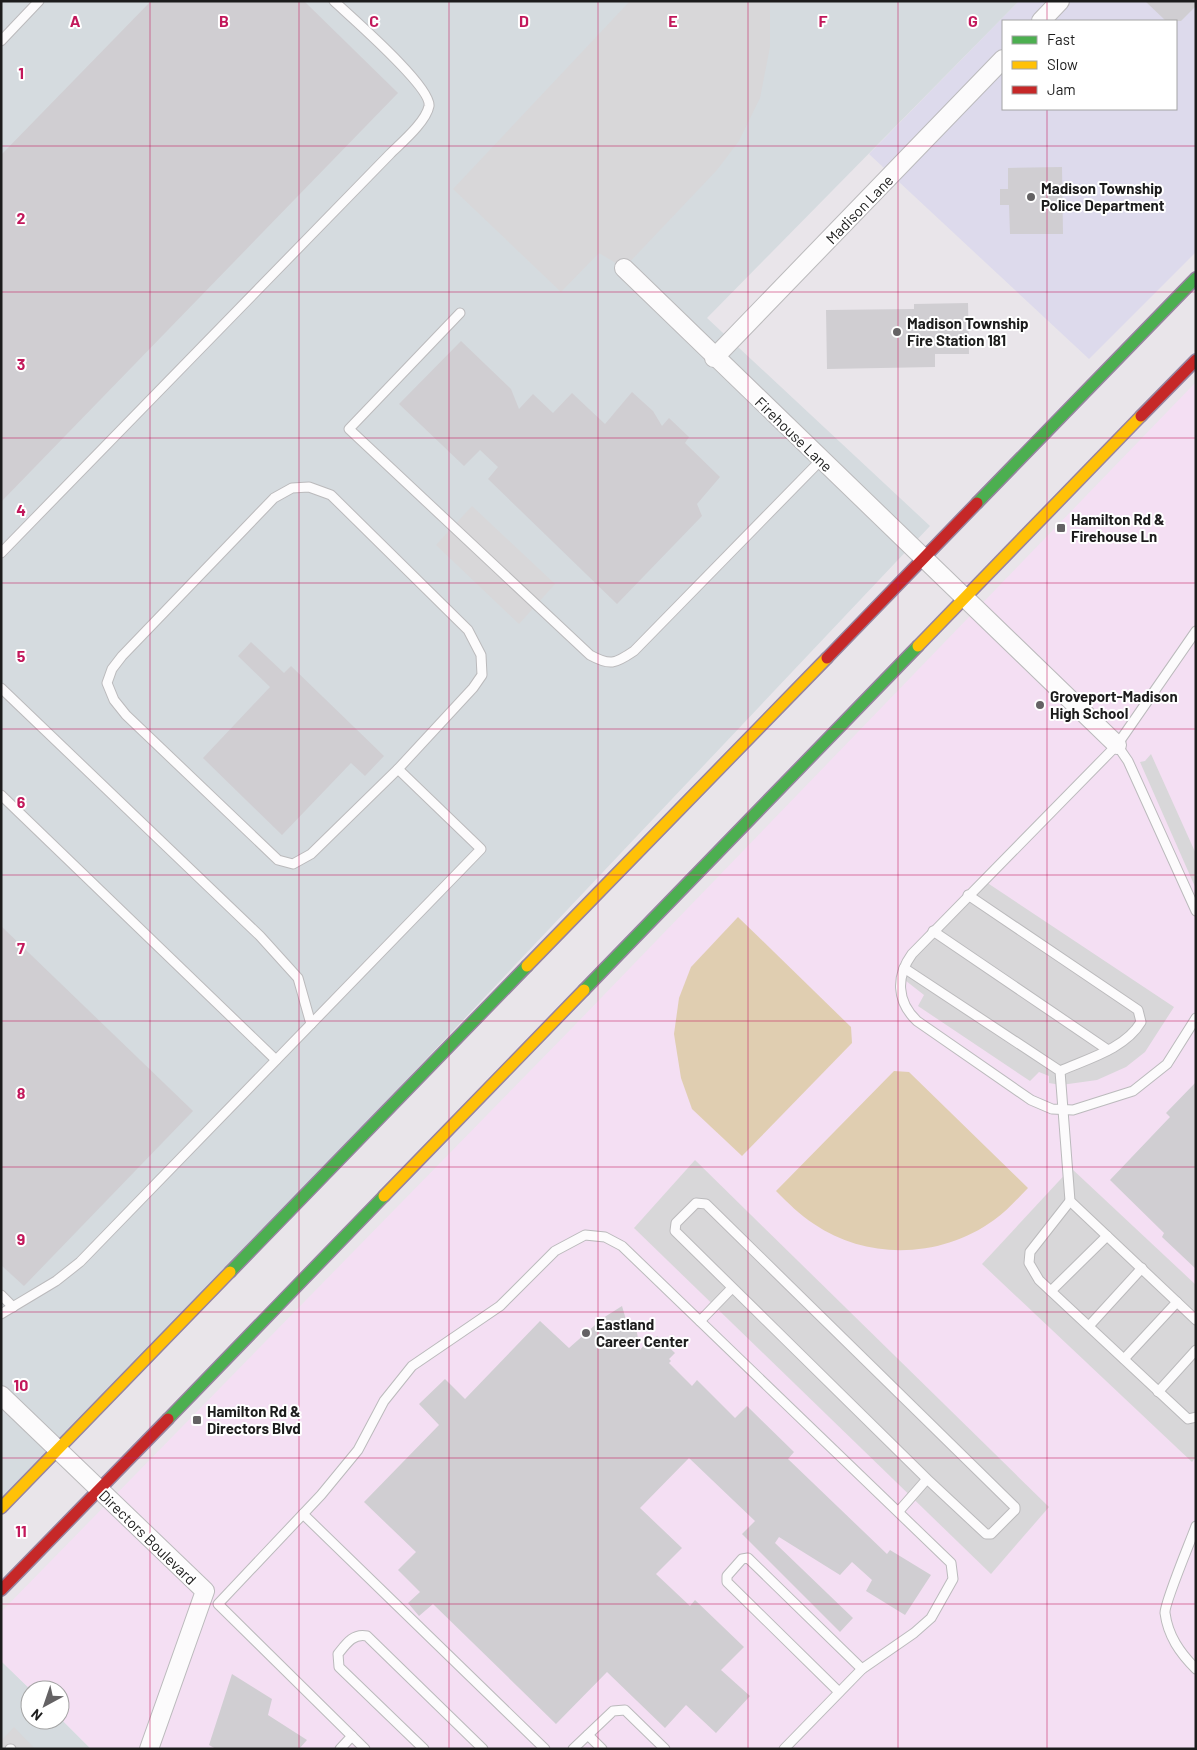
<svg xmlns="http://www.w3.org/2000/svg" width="1197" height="1750" font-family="Barlow,sans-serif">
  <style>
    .commercial { fill: #dddaec; fill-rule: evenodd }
    .industrial { fill: #d5dbdf }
    .education { fill: #f4dff3 }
    .pitch { fill: #e0ceb1 }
    .parking { fill: #d8d7d9 }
    .building { fill: #d0ced2 }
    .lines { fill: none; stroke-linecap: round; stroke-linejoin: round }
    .lane-casing { stroke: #bbbabc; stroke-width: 11 }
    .street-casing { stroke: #bbbabc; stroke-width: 20 }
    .fast-casing { stroke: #96839f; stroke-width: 14 }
    .slow-casing { stroke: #96839f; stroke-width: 14 }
    .jam-casing { stroke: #96839f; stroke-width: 14 }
    .lane { stroke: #fcfbfc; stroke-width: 9 }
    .street { stroke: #fcfbfc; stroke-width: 18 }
    .fast { stroke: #4caf50; stroke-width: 11 }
    .slow { stroke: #ffc107; stroke-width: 11 }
    .jam { stroke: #c62828; stroke-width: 11 }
    .grid { fill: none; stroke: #c2185b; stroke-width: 1; stroke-opacity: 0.55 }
    .poi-dot { fill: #646264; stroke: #fff; stroke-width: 2 }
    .labels { text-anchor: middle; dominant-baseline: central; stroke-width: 4; stroke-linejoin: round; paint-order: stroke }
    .poi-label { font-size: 15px; font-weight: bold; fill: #1c1c1c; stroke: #fff; text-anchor: start }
    .street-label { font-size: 15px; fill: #1c1c1c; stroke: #fff }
    .grid-label { font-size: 16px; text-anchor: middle; font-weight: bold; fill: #c2185b; stroke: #fff; stroke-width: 4; stroke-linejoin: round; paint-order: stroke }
  </style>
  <rect width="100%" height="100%" fill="#e9e5ea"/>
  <path class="commercial" d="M1019 1H1196V252L1089 359 869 154ZM1003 21H1176V109H1003Z"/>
  <g class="industrial">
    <polygon points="1,1 1019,1 707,318 930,526 1,1509"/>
    <polygon points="1,1661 31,1690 30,1720 60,1720 60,1718 91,1749 1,1749"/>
  </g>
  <polygon class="education" points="1196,382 1196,1749 91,1749 60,1718 60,1690 31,1690 1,1661 1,1612 573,1027"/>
  <g class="pitch">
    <polygon points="738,917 851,1027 852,1043 742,1156 692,1109 681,1078 674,1034 679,998 691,967"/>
    <path d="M894 1071 909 1072 1028 1188C1017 1199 1007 1211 994 1220 942 1258 868 1261 814 1224 800 1215 788 1203 776 1191Z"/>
  </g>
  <g class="parking">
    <polygon points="630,1 770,1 770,47 760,98 739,141 717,170 624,268 599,253 561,292 453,189"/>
    <polygon points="472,506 555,584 519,624 436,545"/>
    <polygon points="1151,754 1196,854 1196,889 1140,762 1145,761"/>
    <polygon points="986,882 1174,1007 1145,1052 1126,1067 1097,1080 1061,1085 1049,1083 1049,1076 1039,1072 1030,1081 918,1006 924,995 901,977 904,968"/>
    <polygon points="695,1160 1049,1507 991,1574 634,1228"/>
    <polygon points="1071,1168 1196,1285 1196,1457 1192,1462 982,1264"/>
    <polygon points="14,1727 35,1749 1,1749 1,1741"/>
  </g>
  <g class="building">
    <polygon points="151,1 304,1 398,93 1,502 1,155"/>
    <polygon points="1145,1 1196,1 1196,6 1181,21 1166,21"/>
    <polygon points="1062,167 1063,234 1010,234 1009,205 1000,205 1000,189 1008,189 1008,168"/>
    <polygon points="968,303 969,354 935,354 935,367 827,369 826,310 914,309 914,304"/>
    <polygon points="461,341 511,389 519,409 533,394 553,413 572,393 605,424 632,392 653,411 662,426 669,418 689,437 685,443 720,477 697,504 702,516 617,604 488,479 498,467 480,450 464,466 399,404"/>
    <polygon points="251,642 284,673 291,666 384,756 365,776 351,763 282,835 203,758 270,687 238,656"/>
    <polygon points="1,926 193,1111 24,1286 1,1265"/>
    <polygon points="1196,1082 1196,1269 1162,1237 1164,1233 1110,1180 1170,1117 1166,1113"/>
    <polygon points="622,1306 629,1330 636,1327 640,1350 649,1339 651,1342 657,1336 675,1353 669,1359 671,1361 669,1363 692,1386 697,1380 735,1418 747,1406 794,1452 788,1459 887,1554 890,1550 931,1575 905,1615 866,1591 872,1580 852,1562 840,1575 779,1537 775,1543 853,1618 840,1632 742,1534 755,1521 689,1458 640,1508 682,1548 656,1574 690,1606 695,1600 744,1647 721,1670 750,1696 716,1733 686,1705 665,1728 607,1672 556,1724 433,1604 419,1616 408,1603 420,1592 398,1570 416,1552 364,1502 439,1425 419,1404 445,1379 465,1399 540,1321 569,1348 603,1318"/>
    <polygon points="232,1674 272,1699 268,1715 307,1740 299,1749 216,1749 209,1745"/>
  </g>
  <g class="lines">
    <g class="lane-casing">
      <g id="lane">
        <polyline points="1,41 39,1"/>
        <path d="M460 313 349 429 590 655C610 666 615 664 634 651L821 460"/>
        <polygon points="309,487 331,495 468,630 481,655 482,675 473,688 398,769 311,854 293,864 278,860 126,715 114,700 107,683 112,669 122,656 274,498 292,488"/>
        <path d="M1 553 390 154C401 143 426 122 429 106 432 87 351 17 334 1"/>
        <path d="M1196 631 1117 745 912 954C896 976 896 1001 917 1021L1031 1100 1052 1109 1073 1110 1133 1091 1167 1064 1196 1018"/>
        <polyline points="1,688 260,936 298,978 311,1024"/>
        <polyline points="1117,745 1128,761 1196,911"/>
        <polyline points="1,795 276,1060"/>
        <path d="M968 895 1138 1010 1141 1022C1125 1049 1087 1059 1060 1071"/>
        <polyline points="933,931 1108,1050"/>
        <polyline points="904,968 1060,1071 1070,1201 1196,1320"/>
        <polyline points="1070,1201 1030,1252 1029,1263 1039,1280 1188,1419 1196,1417"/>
        <polyline points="1051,1291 1107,1236"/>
        <polyline points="1,1295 13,1307"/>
        <polyline points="1,1314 56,1281 80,1262 481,849 398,769"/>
        <polyline points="700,1321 732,1288"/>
        <polyline points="1089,1326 1142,1268"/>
        <polyline points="1124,1359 1177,1302"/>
        <polyline points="1158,1392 1196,1350"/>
        <polyline points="899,1511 927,1479 986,1534 991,1534 1015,1510 1015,1507 706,1204 696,1203 676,1223 675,1231 927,1479"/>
        <polyline points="303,1514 545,1749"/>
        <path d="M1196 1526C1191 1540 1164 1604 1165 1613 1168 1636 1180 1653 1196 1669"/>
        <polyline points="839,1692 727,1582 727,1576 742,1559 748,1558 862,1669"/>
        <polyline points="588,1735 602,1749"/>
        <polyline points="10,1749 11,1749"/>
        <polyline points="340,1749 352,1736"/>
        <polyline points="365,1749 218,1604 321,1495 358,1450 384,1401 412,1366 500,1306 555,1251 585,1235 605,1237 622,1246 951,1563 953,1579 931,1618 914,1633 862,1669 784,1749"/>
        <path d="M424 1749 339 1667 338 1654C346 1644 353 1633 367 1636L483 1749"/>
        <polyline points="573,1749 613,1711 625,1710 665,1749"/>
      </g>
    </g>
    <g class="street-casing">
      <g id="street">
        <polyline points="1041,21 1060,1"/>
        <polyline points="624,268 1117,745"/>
        <polyline points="714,358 1003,59"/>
        <polyline points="1,1395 205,1591 149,1749"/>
      </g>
    </g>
    <g class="fast-casing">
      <g id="fast">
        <polyline points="977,503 1196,278"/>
        <polyline points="584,990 918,646"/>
        <polyline points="230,1272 527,966"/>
        <polyline points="168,1419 384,1196"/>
      </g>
    </g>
    <g class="slow-casing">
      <g id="slow">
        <polyline points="918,646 1141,416"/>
        <polyline points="527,966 827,658"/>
        <polyline points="384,1196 584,990"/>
        <polyline points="1,1508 230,1272"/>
      </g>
    </g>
    <g class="jam-casing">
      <g id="jam">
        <polyline points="1141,416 1196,360"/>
        <polyline points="827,658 977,503"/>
        <polyline points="1,1590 168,1419"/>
      </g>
    </g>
    <use href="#lane" class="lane"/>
    <use href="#street" class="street"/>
    <use href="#fast" class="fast"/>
    <use href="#slow" class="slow"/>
    <use href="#jam" class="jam"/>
  </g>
  <path class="grid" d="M150 1V1749M299 1V1749M449 1V1749M598 1V1749M748 1V1749M898 1V1749M1047 1V21M1047 109V1749M1 146H1196M1 292H1196M1 438H1196M1 583H1196M1 729H1196M1 875H1196M1 1021H1196M1 1167H1196M1 1312H1196M1 1458H1196M1 1604H1196"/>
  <g class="poi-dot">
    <circle cx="1031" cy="197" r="5"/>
    <circle cx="897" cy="332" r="5"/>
    <rect x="1056" y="523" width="10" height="10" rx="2.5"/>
    <circle cx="1040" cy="705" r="5"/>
    <circle cx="586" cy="1333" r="5"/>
    <rect x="192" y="1415" width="10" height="10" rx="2.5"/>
  </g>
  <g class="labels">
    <g class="poi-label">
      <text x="1041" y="188">Madison Township<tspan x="1041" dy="17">Police Department</tspan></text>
      <text x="907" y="323">Madison Township<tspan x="907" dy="17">Fire Station 181</tspan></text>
      <text x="1071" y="519">Hamilton Rd &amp;<tspan x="1071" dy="17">Firehouse Ln</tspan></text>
      <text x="1050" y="696">Groveport-Madison<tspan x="1050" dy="17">High School</tspan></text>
      <text x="596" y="1324">Eastland<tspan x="596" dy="17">Career Center</tspan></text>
      <text x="207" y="1411">Hamilton Rd &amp;<tspan x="207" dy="17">Directors Blvd</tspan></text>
    </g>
    <g class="street-label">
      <text transform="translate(859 209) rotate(-46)">Madison Lane</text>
      <text transform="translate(794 434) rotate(44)">Firehouse Lane</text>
      <text transform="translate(148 1537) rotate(44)">Directors Boulevard</text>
    </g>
  </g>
  <g class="grid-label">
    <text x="75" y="27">A</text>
    <text x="224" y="27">B</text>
    <text x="374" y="27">C</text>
    <text x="524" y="27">D</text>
    <text x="673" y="27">E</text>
    <text x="823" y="27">F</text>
    <text x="973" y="27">G</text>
    <text x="21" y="79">1</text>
    <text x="21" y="224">2</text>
    <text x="21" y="370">3</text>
    <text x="21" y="516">4</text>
    <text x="21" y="662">5</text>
    <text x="21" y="808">6</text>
    <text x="21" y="954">7</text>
    <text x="21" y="1099">8</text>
    <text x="21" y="1245">9</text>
    <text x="21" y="1391">10</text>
    <text x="21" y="1537">11</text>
  </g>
  <rect width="1197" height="1750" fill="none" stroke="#1c1c1c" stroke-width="5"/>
  <rect x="1002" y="20" width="175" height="90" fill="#ffffff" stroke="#a4a4a4"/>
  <rect x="1012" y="36" width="25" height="8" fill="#4caf50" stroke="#a4a4a4"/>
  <text x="1047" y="45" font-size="15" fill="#1c1c1c">Fast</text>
  <rect x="1012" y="61" width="25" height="8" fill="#ffc107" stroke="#a4a4a4"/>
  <text x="1047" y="70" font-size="15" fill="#1c1c1c">Slow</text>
  <rect x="1012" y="86" width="25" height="8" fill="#c62828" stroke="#a4a4a4"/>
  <text x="1047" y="95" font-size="15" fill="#1c1c1c">Jam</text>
  <g transform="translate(45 1705) rotate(220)"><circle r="24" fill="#ffffff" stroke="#a4a4a4"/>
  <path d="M0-4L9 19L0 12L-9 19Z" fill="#646264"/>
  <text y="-8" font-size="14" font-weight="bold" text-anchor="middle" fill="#1c1c1c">N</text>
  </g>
</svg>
